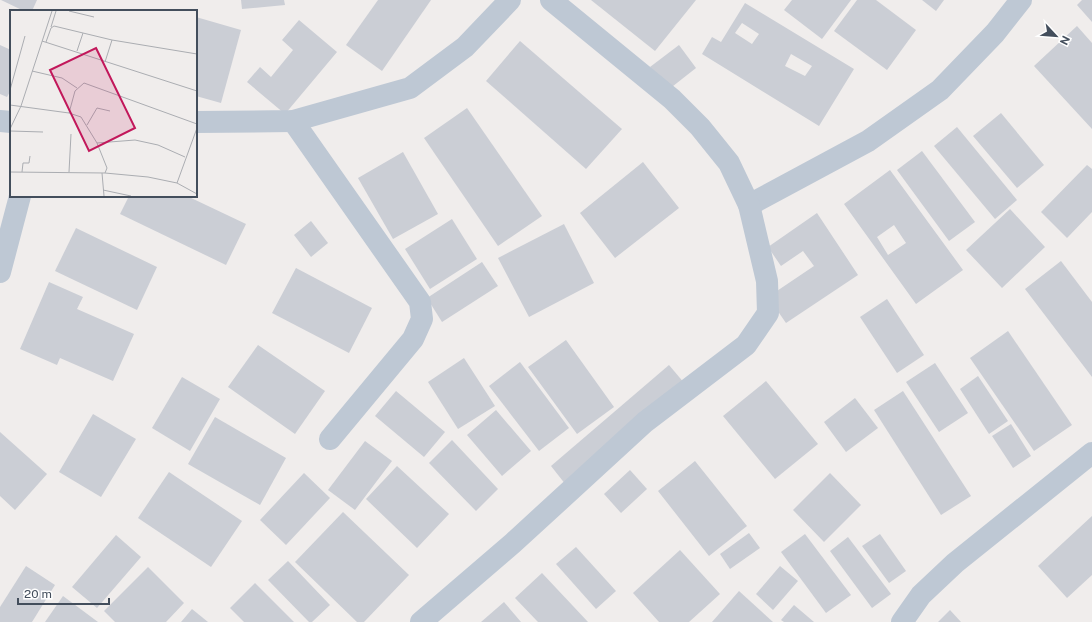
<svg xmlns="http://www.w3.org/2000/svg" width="1092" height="622" font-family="'Public Sans',sans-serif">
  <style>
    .building { fill: #cbced5; fill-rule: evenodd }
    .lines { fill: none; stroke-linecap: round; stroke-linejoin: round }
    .minor { stroke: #bec8d4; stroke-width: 22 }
    .inset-road { fill: none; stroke: #abadb2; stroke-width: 1 }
    .view { fill: #c2185b; fill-opacity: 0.15; stroke: #c2185b; stroke-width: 2 }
    .inset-edge { fill: none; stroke: #434e5c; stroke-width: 2 }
  </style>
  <rect width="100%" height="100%" fill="#f0edec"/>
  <g class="building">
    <polygon points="1,0 37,0 32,11 24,11"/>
    <polygon points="241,0 284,0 285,5 242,9"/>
    <polygon points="378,0 431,0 382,71 346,45"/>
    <polygon points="591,0 696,0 655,51"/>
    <polygon points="792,0 851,0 822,39 784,10"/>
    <polygon points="857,0 876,0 916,30 887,70 834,31"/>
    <polygon points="922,0 944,0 936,11"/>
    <polygon points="1082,0 1092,0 1092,22 1077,5"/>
    <path d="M745 3 854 69 819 126 702 54 712 37 721 42ZM742 23 759 34 752 44 735 33ZM791 54 812 66 805 76 785 66Z"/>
    <polygon points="196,17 241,30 221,103 196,96"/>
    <polygon points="299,20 337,52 285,114 247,82 260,67 271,77 293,50 282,40"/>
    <polygon points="1077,26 1092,43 1092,129 1034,66"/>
    <polygon points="520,41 622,129 586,169 486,81"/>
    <polygon points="0,45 11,50 11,90 7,97 0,94"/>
    <polygon points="679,45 696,68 668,90 650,67"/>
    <polygon points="467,108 542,216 498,246 424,138"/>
    <polygon points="1001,113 1044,165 1017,188 973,136"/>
    <polygon points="957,127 1017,200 995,219 934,146"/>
    <polygon points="922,151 975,222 949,241 897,170"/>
    <polygon points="403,152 438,214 393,239 358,178"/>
    <polygon points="643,162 679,208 615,258 580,213"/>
    <polygon points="1087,165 1092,169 1092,212 1067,238 1041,212"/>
    <path d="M890 170 963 270 916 304 844 204ZM894 225 906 243 888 255 877 237Z"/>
    <polygon points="129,196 187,196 246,224 226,265 120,214"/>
    <polygon points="1010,209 1045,247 1002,288 966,250"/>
    <polygon points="817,213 858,275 786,323 768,297 814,266 803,251 781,266 768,247"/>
    <polygon points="452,219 477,259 430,289 405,249"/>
    <polygon points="311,221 328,243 311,257 294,235"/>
    <polygon points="564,224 594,283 529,317 498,258"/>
    <polygon points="76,228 157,267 137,310 55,271"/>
    <polygon points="1061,261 1092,302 1092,377 1025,289"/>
    <polygon points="482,262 498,286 442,322 427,298"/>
    <polygon points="296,268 372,308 349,353 272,313"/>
    <polygon points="49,282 83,297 77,309 134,334 113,381 60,358 57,365 20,349"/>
    <polygon points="887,299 924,355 897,373 860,317"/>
    <polygon points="1008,331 1072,425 1034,451 970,358"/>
    <polygon points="566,340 614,407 577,434 528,367"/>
    <polygon points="258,345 325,391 295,434 228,387"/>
    <polygon points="464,358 495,406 458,429 428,382"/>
    <polygon points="520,362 569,428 539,451 489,386"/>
    <polygon points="935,363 968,413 939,432 906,382"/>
    <polygon points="669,365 685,384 566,485 551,466"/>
    <polygon points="978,376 1008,421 989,434 960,389"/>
    <polygon points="182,377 220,399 190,451 152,428"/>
    <polygon points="766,381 818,444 775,479 723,416"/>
    <polygon points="396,391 445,432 424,457 375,416"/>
    <polygon points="903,391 971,496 941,515 874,410"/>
    <polygon points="855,398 878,428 846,452 824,422"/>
    <polygon points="496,410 531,451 502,476 467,435"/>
    <polygon points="93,414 136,439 101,497 59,472"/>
    <polygon points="215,417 286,458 260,505 188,464"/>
    <polygon points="1011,424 1031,456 1013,468 992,436"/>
    <polygon points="0,432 47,474 15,510 0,496"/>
    <polygon points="452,440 498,489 476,511 429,463"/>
    <polygon points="365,441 392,461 355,510 328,490"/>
    <polygon points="695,461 747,526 709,556 658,491"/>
    <polygon points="397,466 449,514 417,548 366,499"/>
    <polygon points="630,470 647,489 621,513 604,494"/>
    <polygon points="169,472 242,521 211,567 138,518"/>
    <polygon points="304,473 330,498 286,545 260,520"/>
    <polygon points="830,473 861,505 824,542 793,510"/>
    <polygon points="343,512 409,575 364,622 357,622 295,562"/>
    <polygon points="1092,516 1092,575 1067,598 1038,566"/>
    <polygon points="749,533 760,548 730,569 720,554"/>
    <polygon points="805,534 851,595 826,613 781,552"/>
    <polygon points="880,534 906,571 889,583 862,546"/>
    <polygon points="116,535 141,557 97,608 72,587"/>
    <polygon points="848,537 891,594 872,608 830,551"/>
    <polygon points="576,547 616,591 596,609 556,564"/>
    <polygon points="680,550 720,594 689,622 659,622 633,593"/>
    <polygon points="288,561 330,605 312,622 309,622 268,580"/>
    <polygon points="26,566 55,585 32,622 0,622 0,607"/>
    <polygon points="780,566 798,581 773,610 756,594"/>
    <polygon points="148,567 184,603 166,622 115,622 104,611"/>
    <polygon points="542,573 588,622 538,622 515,598"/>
    <polygon points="255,583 294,622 244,622 230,608"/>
    <polygon points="739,591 773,622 712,622"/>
    <polygon points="63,596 98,622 45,622"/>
    <polygon points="504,602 521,622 481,622"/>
    <polygon points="794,605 814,622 784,622 781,620"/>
    <polygon points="192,609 208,622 181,622"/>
    <polygon points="950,610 961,622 938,622"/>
  </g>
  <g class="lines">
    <g class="minor">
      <polyline points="0,121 11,122"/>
      <polyline points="293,121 420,302 422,319 413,339 330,439"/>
      <polyline points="196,122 293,121 410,88 465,47 510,0"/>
      <polyline points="749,205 868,141 940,90 995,33 1021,0"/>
      <polyline points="0,272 20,196"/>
      <polyline points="421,622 513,543 645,422 746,345 768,313 767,281 749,205 729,163 700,127 672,99 551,0"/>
      <polyline points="902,622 921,595 955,563 1092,453"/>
    </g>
  </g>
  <g transform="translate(10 10)">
    <rect width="187" height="187" fill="#f0edec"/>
    <path class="inset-road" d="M59 1 84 7M41 17 46 1M32 31 187 81M36 32 41 18 44 16 102 30 187 44M67 41 73 23M95 52 102 30M22 61 52 68 67 78M0 80 15 26M0 95 59 103 71 107 87 133 97 158 95 163M59 103 65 81 74 73 187 114M77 115 87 98 100 101M0 119 11 96 42 1M0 121 33 122M87 133 125 130 148 135 175 147M0 162 95 163 138 167 167 173 187 184M12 162 13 153H19L20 146M59 162 61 124M92 163 94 186M167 173 187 118M93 180 121 186"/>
    <path class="view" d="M86 38 125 118 79 141 40 60Z"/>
    <rect width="187" height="187" class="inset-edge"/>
  </g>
  <g transform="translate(1056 36) rotate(116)" stroke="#ffffff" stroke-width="3" paint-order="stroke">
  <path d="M0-3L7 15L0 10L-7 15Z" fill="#434e5c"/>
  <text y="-6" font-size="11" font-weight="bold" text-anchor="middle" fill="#434e5c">N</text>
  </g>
  <path d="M18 598v6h91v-6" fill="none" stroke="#434e5c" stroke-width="2"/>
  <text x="24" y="598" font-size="12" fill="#434e5c" stroke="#ffffff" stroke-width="3" paint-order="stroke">20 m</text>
</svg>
